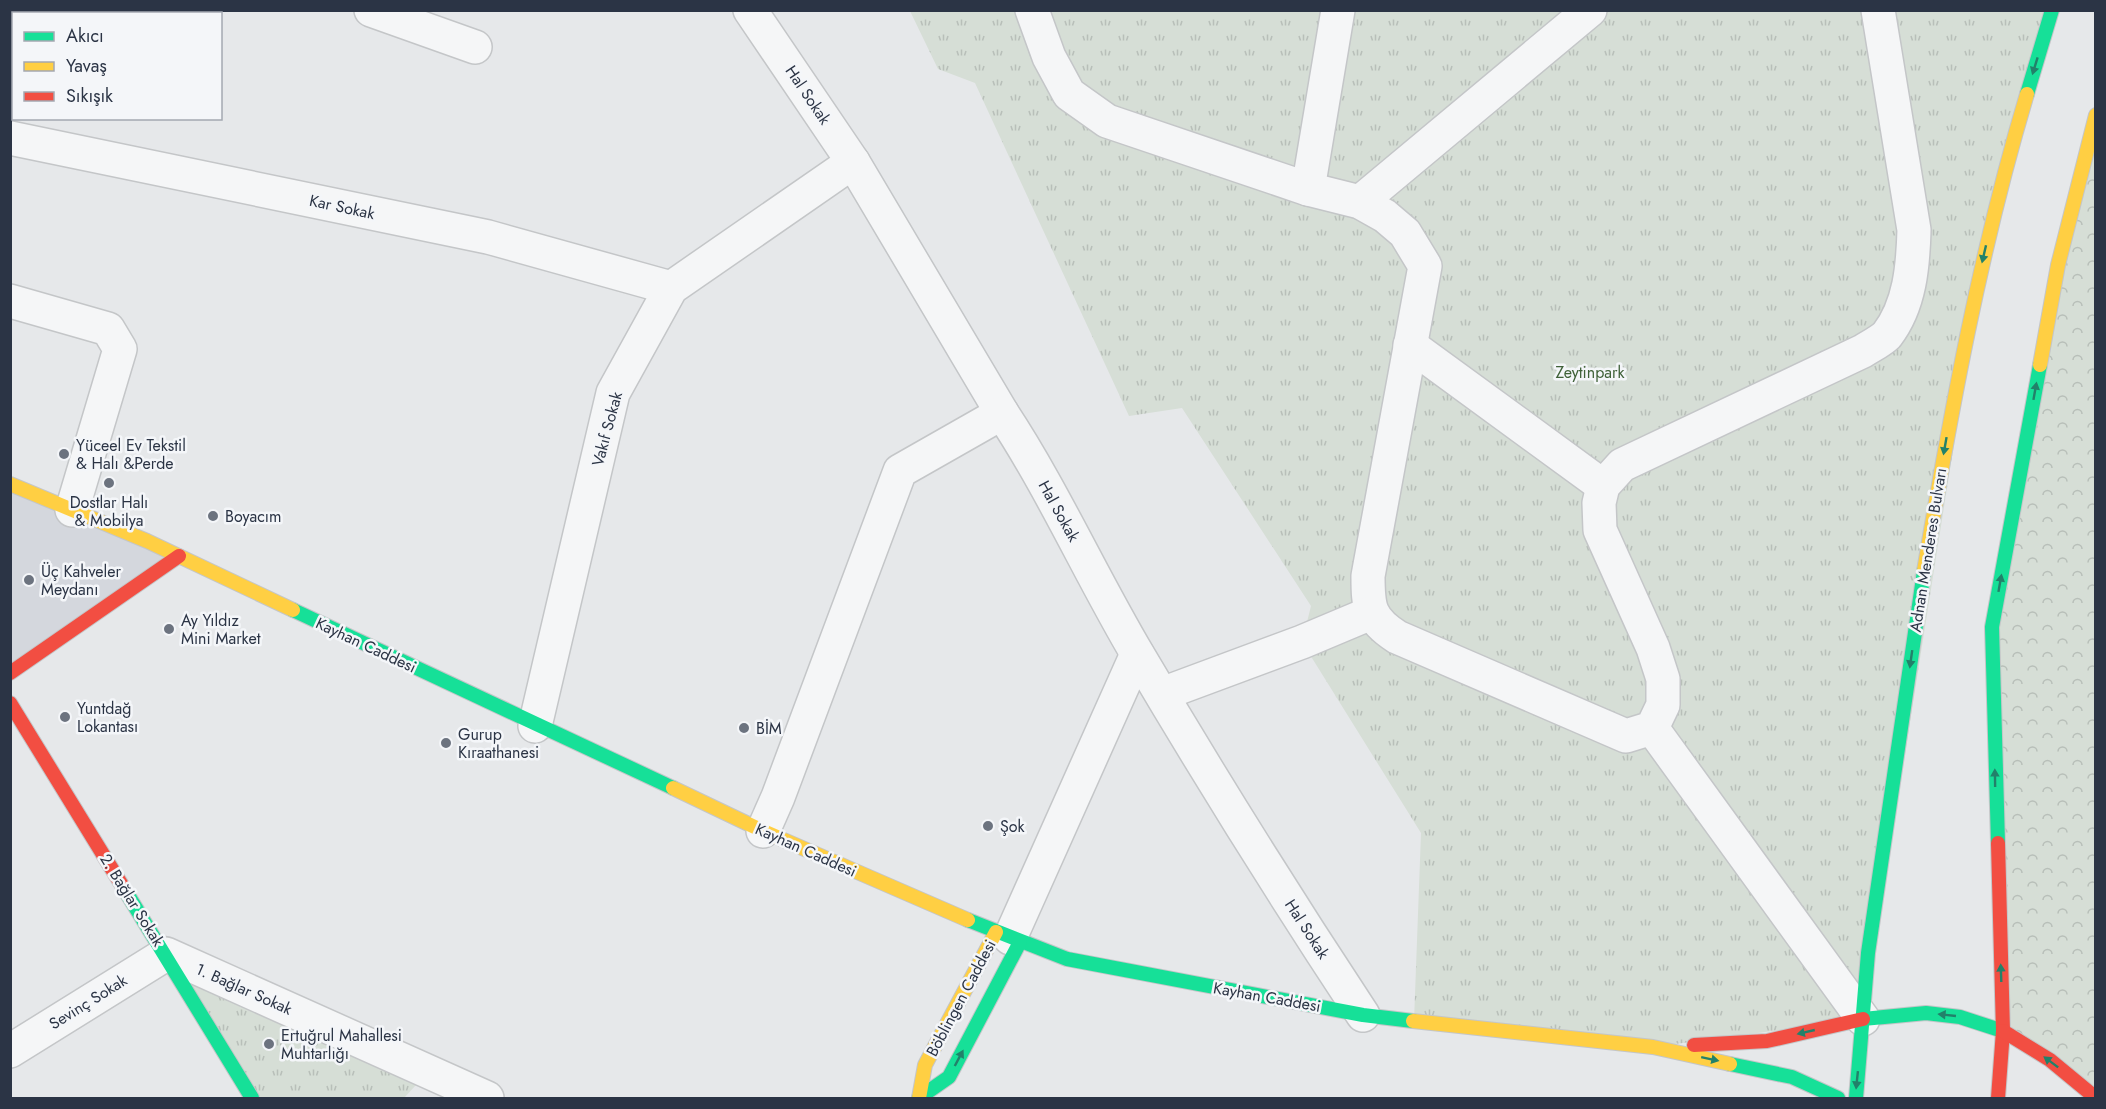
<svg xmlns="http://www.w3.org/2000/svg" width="2106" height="1109" font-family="Jost,sans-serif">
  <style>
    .built { fill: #d4d7dd }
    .forest { fill: url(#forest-crowns) }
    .park { fill: url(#park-tufts) }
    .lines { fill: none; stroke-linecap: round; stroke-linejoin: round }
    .street-casing { stroke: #c4c6c8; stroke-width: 36 }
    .fast-casing { stroke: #c4c6c8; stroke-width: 16 }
    .slow-casing { stroke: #c4c6c8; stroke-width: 16 }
    .jam-casing { stroke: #c4c6c8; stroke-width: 16 }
    .street { stroke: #f5f6f7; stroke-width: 33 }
    .fast { stroke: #16e098; stroke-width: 14 }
    .slow { stroke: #ffcf43; stroke-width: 14 }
    .jam { stroke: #f24e42; stroke-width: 14 }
    .oneway { fill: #22816a }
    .poi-dot { fill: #6c737f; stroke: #f4f6f9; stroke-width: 2 }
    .labels { text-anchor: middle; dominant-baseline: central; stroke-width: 5; stroke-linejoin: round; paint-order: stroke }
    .street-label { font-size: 16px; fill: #2b3445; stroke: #f4f6f9 }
    .park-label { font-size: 16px; fill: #3f6138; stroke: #f4f6f9 }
    .poi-label { font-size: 16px; fill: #2b3445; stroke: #f4f6f9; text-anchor: start }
  </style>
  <defs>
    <pattern id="forest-crowns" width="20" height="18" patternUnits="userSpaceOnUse" patternTransform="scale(1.5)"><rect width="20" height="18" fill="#d6ded6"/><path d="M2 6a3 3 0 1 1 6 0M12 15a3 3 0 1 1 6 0" fill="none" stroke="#b8bfb9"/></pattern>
    <pattern id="park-tufts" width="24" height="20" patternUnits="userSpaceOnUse" patternTransform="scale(1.5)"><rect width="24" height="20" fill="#d6ded6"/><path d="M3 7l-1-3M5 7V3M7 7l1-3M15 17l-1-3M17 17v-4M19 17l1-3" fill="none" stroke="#b8bfb9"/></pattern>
  </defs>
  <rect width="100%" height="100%" fill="#e6e8ea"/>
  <polygon class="built" points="11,484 179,556 11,673"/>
  <polygon class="forest" points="2095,115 2095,1098 2003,1031 1992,627"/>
  <g class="park">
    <polygon points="910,11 2052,11 1985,248 1863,1019 1653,1047 1414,1021 1421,833 1302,642 1311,606 1182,408 1129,416 975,83 938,69"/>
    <polygon points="166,954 428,1072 404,1098 252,1098"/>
  </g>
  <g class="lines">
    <g class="street-casing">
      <g id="street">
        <polyline points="371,10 475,47"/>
        <path d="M750 10 853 162 1002 413C1053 490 1091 576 1138 655 1210 777 1285 897 1363 1015"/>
        <path d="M1032 10 1049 57 1069 94 1107 121 1308 189 1360 202 1385 216 1405 233 1425 266 1368 576C1368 607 1369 619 1397 637L1626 736 1652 728 1663 705V679L1653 648 1600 530 1599 503 1603 486 1622 465 1863 351C1871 346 1881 341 1887 335 1910 305 1913 266 1914 230L1878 10"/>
        <polyline points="10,138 488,237 671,288"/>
        <polyline points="1308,189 1338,10"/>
        <polyline points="1360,202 1590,10"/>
        <polyline points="10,301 108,329 120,349 72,510"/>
        <polyline points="1410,345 1603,486"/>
        <polyline points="1162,694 1302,642 1371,613"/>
        <polyline points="535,726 613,393 671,288 853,162"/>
        <polyline points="1652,728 1863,1019"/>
        <polyline points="763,831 778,797 900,471 1002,413"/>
        <polyline points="1010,938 1137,654"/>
        <polyline points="10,1051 166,954 487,1098"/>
      </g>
    </g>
    <g class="fast-casing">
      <g id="fast">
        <polyline points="2027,94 2052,10"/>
        <polyline points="293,610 673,788"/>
        <polyline points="1998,843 1992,627 2040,365"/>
        <polyline points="123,887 252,1098"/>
        <polyline points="968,920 1067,959 1363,1015 1413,1021"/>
        <polyline points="1863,1019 1926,1013 1960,1017 2003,1031"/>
        <polyline points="1730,1064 1792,1077 1838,1098"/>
        <polyline points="919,1098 949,1077 1020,942"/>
        <polyline points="1856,1098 1868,953 1924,571"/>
      </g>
    </g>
    <g class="slow-casing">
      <g id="slow">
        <polyline points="2040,365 2058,265 2096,115"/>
        <polyline points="10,484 147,541 293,610"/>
        <path d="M1924 571C1951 411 1980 251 2027 94"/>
        <polyline points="673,788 763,831 968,920"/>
        <polyline points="1413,1021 1653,1047 1730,1064"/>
        <polyline points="919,1098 925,1065 996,932"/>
      </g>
    </g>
    <g class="jam-casing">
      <g id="jam">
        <polyline points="10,673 179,556"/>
        <polyline points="10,703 123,887"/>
        <polyline points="1998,843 2003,1031 1998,1098"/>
        <polyline points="2003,1031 2050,1060 2096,1098"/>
        <polyline points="1694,1045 1767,1041 1863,1019"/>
      </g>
    </g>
    <use href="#street" class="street"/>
    <use href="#fast" class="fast"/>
    <use href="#slow" class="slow"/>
    <use href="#jam" class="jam"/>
  </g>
  <defs><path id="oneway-solid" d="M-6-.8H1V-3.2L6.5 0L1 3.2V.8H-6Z" transform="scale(1.5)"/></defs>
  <g class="oneway">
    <use href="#oneway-solid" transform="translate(2035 66) rotate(107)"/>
    <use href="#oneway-solid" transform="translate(1984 254) rotate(103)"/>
    <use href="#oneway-solid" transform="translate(2035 391) rotate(-80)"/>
    <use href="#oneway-solid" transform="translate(1945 446) rotate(100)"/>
    <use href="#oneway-solid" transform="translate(2000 583) rotate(-80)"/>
    <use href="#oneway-solid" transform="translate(1911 659) rotate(98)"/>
    <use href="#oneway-solid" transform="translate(1995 778) rotate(-91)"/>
    <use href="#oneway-solid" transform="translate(2001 973) rotate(-92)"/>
    <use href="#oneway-solid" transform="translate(1947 1015) rotate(-174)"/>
    <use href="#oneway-solid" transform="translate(1806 1032) rotate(167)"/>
    <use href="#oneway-solid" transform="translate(959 1058) rotate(-62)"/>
    <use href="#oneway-solid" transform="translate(1710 1059) rotate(12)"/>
    <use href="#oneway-solid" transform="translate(2051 1062) rotate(-143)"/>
    <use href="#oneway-solid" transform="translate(1857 1080) rotate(96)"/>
  </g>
  <g class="poi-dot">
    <circle cx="64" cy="454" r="6"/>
    <circle cx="109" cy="483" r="6"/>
    <circle cx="213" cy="516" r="6"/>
    <circle cx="29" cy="580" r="6"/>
    <circle cx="169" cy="629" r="6"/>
    <circle cx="65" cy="717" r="6"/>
    <circle cx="744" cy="728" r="6"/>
    <circle cx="446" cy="743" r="6"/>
    <circle cx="988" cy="826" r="6"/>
    <circle cx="269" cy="1044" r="6"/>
  </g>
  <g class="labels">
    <g class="street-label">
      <text transform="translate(808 95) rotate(56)">Hal Sokak</text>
      <text transform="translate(342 207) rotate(12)">Kar Sokak</text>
      <text transform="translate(607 429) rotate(-75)">Vakıf Sokak</text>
      <text transform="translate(1059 511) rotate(61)">Hal Sokak</text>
      <text transform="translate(1928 550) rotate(-81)">Adnan Menderes Bulvarı</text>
      <text transform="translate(366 645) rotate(25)">Kayhan Caddesi</text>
      <text transform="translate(806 850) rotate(24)">Kayhan Caddesi</text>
      <text transform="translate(132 900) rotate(58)">2. Bağlar Sokak</text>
      <text transform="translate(1307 929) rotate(57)">Hal Sokak</text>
      <text transform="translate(244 989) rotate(24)">1. Bağlar Sokak</text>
      <text transform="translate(1267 997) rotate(10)">Kayhan Caddesi</text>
      <text transform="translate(961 998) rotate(-62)">Böblingen Caddesi</text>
      <text transform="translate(88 1002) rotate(-32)">Sevinç Sokak</text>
    </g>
    <g class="park-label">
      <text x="1590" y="372">Zeytinpark</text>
    </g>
    <g class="poi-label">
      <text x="76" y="445">Yüceel Ev Tekstil<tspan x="76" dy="18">&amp; Halı &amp;Perde</tspan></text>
      <text x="109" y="502" text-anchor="middle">Dostlar Halı<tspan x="109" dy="18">&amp; Mobilya</tspan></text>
      <text x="225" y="516">Boyacım</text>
      <text x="41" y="571">Üç Kahveler<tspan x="41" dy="18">Meydanı</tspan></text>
      <text x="181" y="620">Ay Yıldız<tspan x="181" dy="18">Mini Market</tspan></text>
      <text x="77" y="708">Yuntdağ<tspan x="77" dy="18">Lokantası</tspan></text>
      <text x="756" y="728">BİM</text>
      <text x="458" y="734">Gurup<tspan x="458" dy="18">Kıraathanesi</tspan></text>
      <text x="1000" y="826">Şok</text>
      <text x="281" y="1035">Ertuğrul Mahallesi<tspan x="281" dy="18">Muhtarlığı</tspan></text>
    </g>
  </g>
  <rect width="2106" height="1109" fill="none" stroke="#2b3445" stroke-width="24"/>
  <rect x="12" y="12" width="210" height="108" fill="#f4f6f9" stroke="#a4a8b1" stroke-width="1.5"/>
  <rect x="24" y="32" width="30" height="9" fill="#16e098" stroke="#a4a8b1" stroke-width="1.5"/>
  <text x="66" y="42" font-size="18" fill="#2b3445">Akıcı</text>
  <rect x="24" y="62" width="30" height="9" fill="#ffcf43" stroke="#a4a8b1" stroke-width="1.5"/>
  <text x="66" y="72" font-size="18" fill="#2b3445">Yavaş</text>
  <rect x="24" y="92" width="30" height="9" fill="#f24e42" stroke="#a4a8b1" stroke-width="1.5"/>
  <text x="66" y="102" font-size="18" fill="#2b3445">Sıkışık</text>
</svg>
